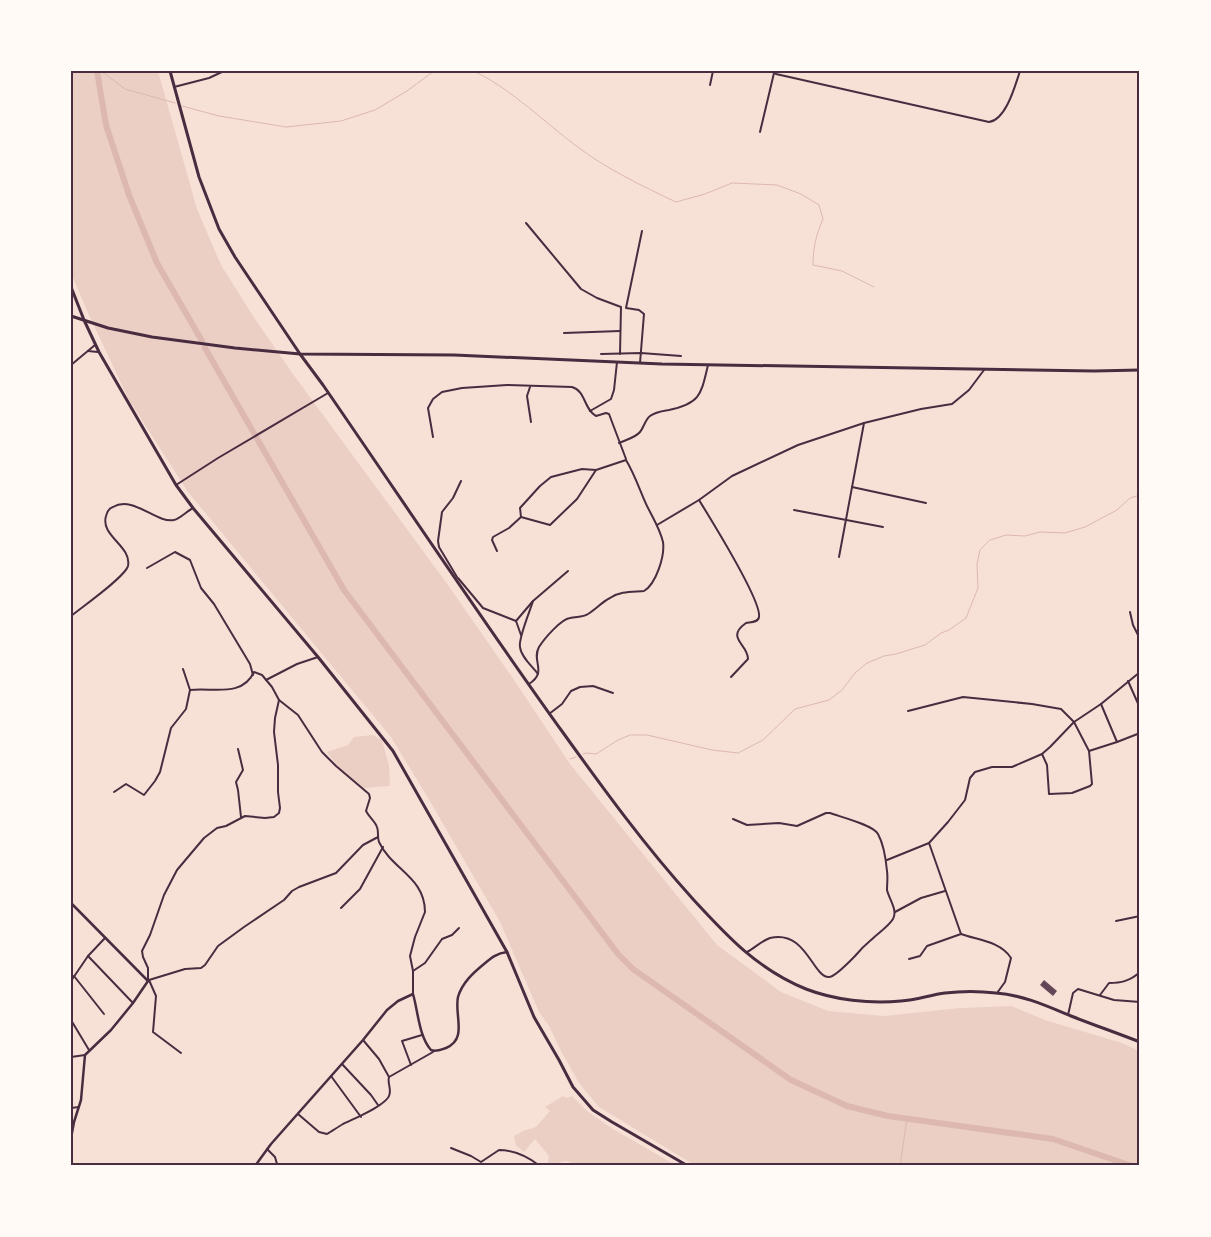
<svg xmlns="http://www.w3.org/2000/svg" width="1211" height="1237" font-family="Jost,sans-serif">
  <style>
    .green { fill: #ebcfc5 }
    .lines { fill: none; stroke-linecap: round; stroke-linejoin: round }
    .stream { stroke: #dcb8b0; stroke-width: 1 }
    .river { stroke: #dcb8b0; stroke-width: 6 }
    .building { fill: #644757 }
    .minor { stroke: #4a2c40; stroke-width: 2 }
    .tertiary { stroke: #4a2c40; stroke-width: 2.5 }
    .secondary { stroke: #4a2c40; stroke-width: 3 }
    .primary { stroke: #4a2c40; stroke-width: 3 }
    .trunk { stroke: #4a2c40; stroke-width: 3 }
    .neatline { fill: none; stroke: #4a2c40; stroke-width: 2 }
  </style>
  <rect width="100%" height="100%" fill="#f7e1d7"/>
  <g class="green">
    <polygon points="71,71 158,71 197,209 221,265 253,316 293,374 448,585 512,677 570,764 717,945 781,992 828,1011 884,1016 960,1008 1011,1006 1048,1021 1119,1042 1140,1051 1140,1166 696,1166 599,1107 579,1083 561,1051 549,1026 539,1012 500,922 431,803 391,737 188,492 129,400 88,313 71,273"/>
    <path d="M373 735 382 740 389 766 390 786 363 788C358 782 352 780 346 775 339 769 333 760 327 752L348 745 354 737Z"/>
    <polygon points="563,1096 567,1098 572,1096 587,1111 613,1129 677,1166 583,1166 566,1161 547,1166 549,1156 535,1139 524,1152 516,1145 514,1136 523,1131 536,1127 550,1111 545,1107"/>
  </g>
  <g class="lines">
    <g class="stream">
      <polyline points="101,71 125,89 175,103"/>
      <path d="M474 71C513 90 545 123 579 148 607 169 644 187 676 202L705 194 732 183 777 185 801 194 819 205 823 219C816 235 813 248 813 265L842 271 874 287"/>
      <polyline points="182,106 219,116 286,127 341,121 375,110 407,91 434,71"/>
      <polyline points="583,754 586,753 596,754 618,740 630,735 647,735 712,750 738,753 763,740 795,709 829,700 842,690 855,673 867,663 884,656 896,654 925,645 941,633 949,630 966,618 978,588 977,564 980,550 990,540 1006,535 1025,536 1040,532 1065,533 1085,527 1117,510 1130,498 1140,495"/>
      <polyline points="570,759 576,757"/>
      <polyline points="900,1166 907,1119"/>
    </g>
    <g class="river">
      <polyline points="97,71 106,125 129,195 157,263 202,341"/>
      <polyline points="205,348 344,590 618,954 633,969 791,1080 847,1106 888,1116 1053,1139 1132,1166"/>
    </g>
  </g>
  <polygon class="building" points="1044,980 1057,991 1053,996 1040,985"/>
  <g class="lines">
    <g class="minor">
      <path d="M772 71 776 74 989 122C1006 120 1015 86 1020 71"/>
      <polyline points="710,85 713,71"/>
      <polyline points="174,87 209,78 224,71"/>
      <polyline points="760,132 774,73"/>
      <polyline points="526,223 581,289 597,298 621,307 620,354"/>
      <polyline points="564,333 620,331"/>
      <polyline points="88,351 98,352"/>
      <polyline points="601,354 641,353 681,356"/>
      <polyline points="640,363 644,314 639,310 626,308 642,231"/>
      <polyline points="71,365 95,345"/>
      <polyline points="530,387 527,396 531,422"/>
      <polyline points="590,411 611,399 614,390 617,362"/>
      <path d="M433 437 428 408 433 399 442 392 462 388 507 385 572 387C586 391 584 410 596 416L606 413 609 414 626 459"/>
      <path d="M619 443C625 440 635 438 640 432 644 427 645 420 650 416 655 412 663 411 669 410 701 403 701 394 708 365"/>
      <polyline points="176,485 218,458 328,393"/>
      <polyline points="852,487 926,503"/>
      <path d="M699 500C710 518 762 601 759 617 758 623 750 622 746 623 725 638 748 644 748 659L731 677"/>
      <polyline points="794,510 883,527"/>
      <polyline points="657,525 699,500 732,476 798,445 864,423 921,409 952,404 969,390 984,370"/>
      <polyline points="497,551 492,540 493,537 509,528 521,517"/>
      <polyline points="839,557 864,423"/>
      <polyline points="147,568 175,552 190,560 201,588 214,604 250,664 253,675"/>
      <polyline points="457,577 439,547 438,541 442,512 453,498 461,481"/>
      <polyline points="458,578 483,608 516,621 521,635"/>
      <path d="M533 601C530 611 518 639 520 647 521 657 532 666 538 674"/>
      <polyline points="1130,612 1133,625 1140,639"/>
      <path d="M71 616C82 607 125 577 128 566 132 546 100 536 106 516 107 512 109 508 113 507 133 495 157 524 174 520 180 519 187 511 193 508"/>
      <polyline points="516,621 533,601 568,571"/>
      <path d="M183 669 190 690C212 687 242 698 254 672L262 675 272 687 279 700 298 715 322 752 336 766 369 794 370 798 366 811C369 817 375 821 377 827 379 832 377 837 379 842 392 870 425 877 425 912L415 937 410 956 413 971V994"/>
      <polyline points="266,680 297,664 318,657"/>
      <polyline points="1128,681 1140,708"/>
      <path d="M529 684C548 672 531 661 539 647 544 639 561 619 570 618 576 616 582 618 588 614 596 609 602 602 610 598 620 591 632 592 644 591 656 584 665 556 663 542 660 529 653 518 647 506 640 491 635 475 626 460L596 470 582 469 551 477 540 486 520 508 521 517 550 525 577 499 596 470"/>
      <polyline points="1101,704 1117,742 1140,733"/>
      <polyline points="908,711 963,697 1032,704 1061,709 1074,722 1089,751 1092,784 1090,786 1072,793 1049,794 1047,765 1042,754"/>
      <polyline points="549,714 562,704 571,691 580,687 593,686 613,693"/>
      <polyline points="238,749 243,770 236,782 238,790 241,817"/>
      <polyline points="1089,751 1117,742"/>
      <polyline points="114,792 126,784 144,795 155,781 160,772 171,728 186,709 190,690"/>
      <path d="M733 819 747 825 779 823 797 826 826 813H830C841 817 873 825 878 834 884 845 886 860 887 871 888 877 887 884 887 890 889 899 898 910 893 919 888 927 878 933 871 940 865 945 860 950 855 956 850 961 835 977 829 977 813 978 806 929 770 938 761 941 755 948 747 952"/>
      <polyline points="887,860 929,843"/>
      <polyline points="341,908 360,889 383,847"/>
      <polyline points="895,912 921,898 945,891"/>
      <polyline points="1116,921 1140,916"/>
      <polyline points="88,956 133,1003"/>
      <polyline points="909,959 920,956 927,946 961,934"/>
      <polyline points="413,971 425,963 442,939 452,935 459,928"/>
      <polyline points="74,976 104,1014"/>
      <polyline points="149,980 185,969 201,968 205,965 218,946 244,927 284,900 292,891 299,887 336,873 363,845 378,837"/>
      <polyline points="71,981 88,956 105,938"/>
      <path d="M997 993 1005 982 1011 958C1000 941 977 940 961 934L929 843 948 822 965 800 970 778 975 772 992 767H1012L1042 754 1050 747 1074 722 1101 704 1140 672"/>
      <path d="M1100 995 1109 983C1121 983 1130 981 1140 972"/>
      <polyline points="1068,1015 1073,993 1078,989 1114,1000 1140,1002"/>
      <polyline points="71,1020 89,1050"/>
      <polyline points="363,1040 379,1059 389,1077"/>
      <polyline points="181,1053 153,1032 156,996 149,980 148,981 148,968 143,957 142,951 150,935 164,895 177,870 204,838 217,828 226,826 245,816 265,818 274,817 279,813 280,808 278,792 278,765 274,732 275,718 279,700"/>
      <polyline points="71,1057 85,1055"/>
      <polyline points="342,1064 371,1095 378,1105"/>
      <polyline points="411,1065 402,1041 422,1035"/>
      <polyline points="331,1076 361,1117"/>
      <polyline points="71,1108 79,1107"/>
      <path d="M298 1114 319 1132 327 1134C332 1131 338 1127 343 1124 353 1119 385 1106 389 1096 392 1089 387 1083 389 1077L433 1052"/>
      <path d="M451 1148 471 1156 481 1162 499 1150C514 1150 527 1156 540 1166"/>
      <polyline points="267,1149 275,1157 277,1164 276,1166"/>
      <polyline points="555,1166 567,1164 574,1166"/>
    </g>
    <g class="tertiary">
      <polyline points="71,903 148,981 133,1003 111,1030 85,1055 81,1100 74,1122 71,1138"/>
      <path d="M255 1166 271 1144 363 1040 387 1010 398 1001 413 994C418 1011 419 1037 431 1050 436 1052 440 1050 446 1048 468 1039 454 1015 458 997 462 983 473 973 484 964 491 958 497 953 507 952"/>
    </g>
    <polyline class="secondary" points="71,316 108,328 152,337 235,348 300,354 454,355 662,364 1094,371 1140,370"/>
    <polyline class="primary" points="71,287 84,320 99,352 176,485 193,508 318,657 393,751 507,952 534,1017 559,1060 573,1087 593,1110 612,1122 688,1166"/>
    <path class="trunk" d="M170 71 199 177 219 229 235 257 300 354 323 385C403 501 481 619 564 734 605 791 645 846 692 898 727 936 757 969 806 989 834 1000 870 1004 901 1001 916 1000 930 995 945 993 961 991 980 991 996 993 1023 995 1047 1006 1071 1016 1094 1025 1117 1033 1140 1042"/>
  </g>
  <rect width="1211" height="1237" fill="none" stroke="#fffaf5" stroke-width="145"/>
  <rect x="72" y="72" width="1066" height="1092" class="neatline"/>
</svg>
